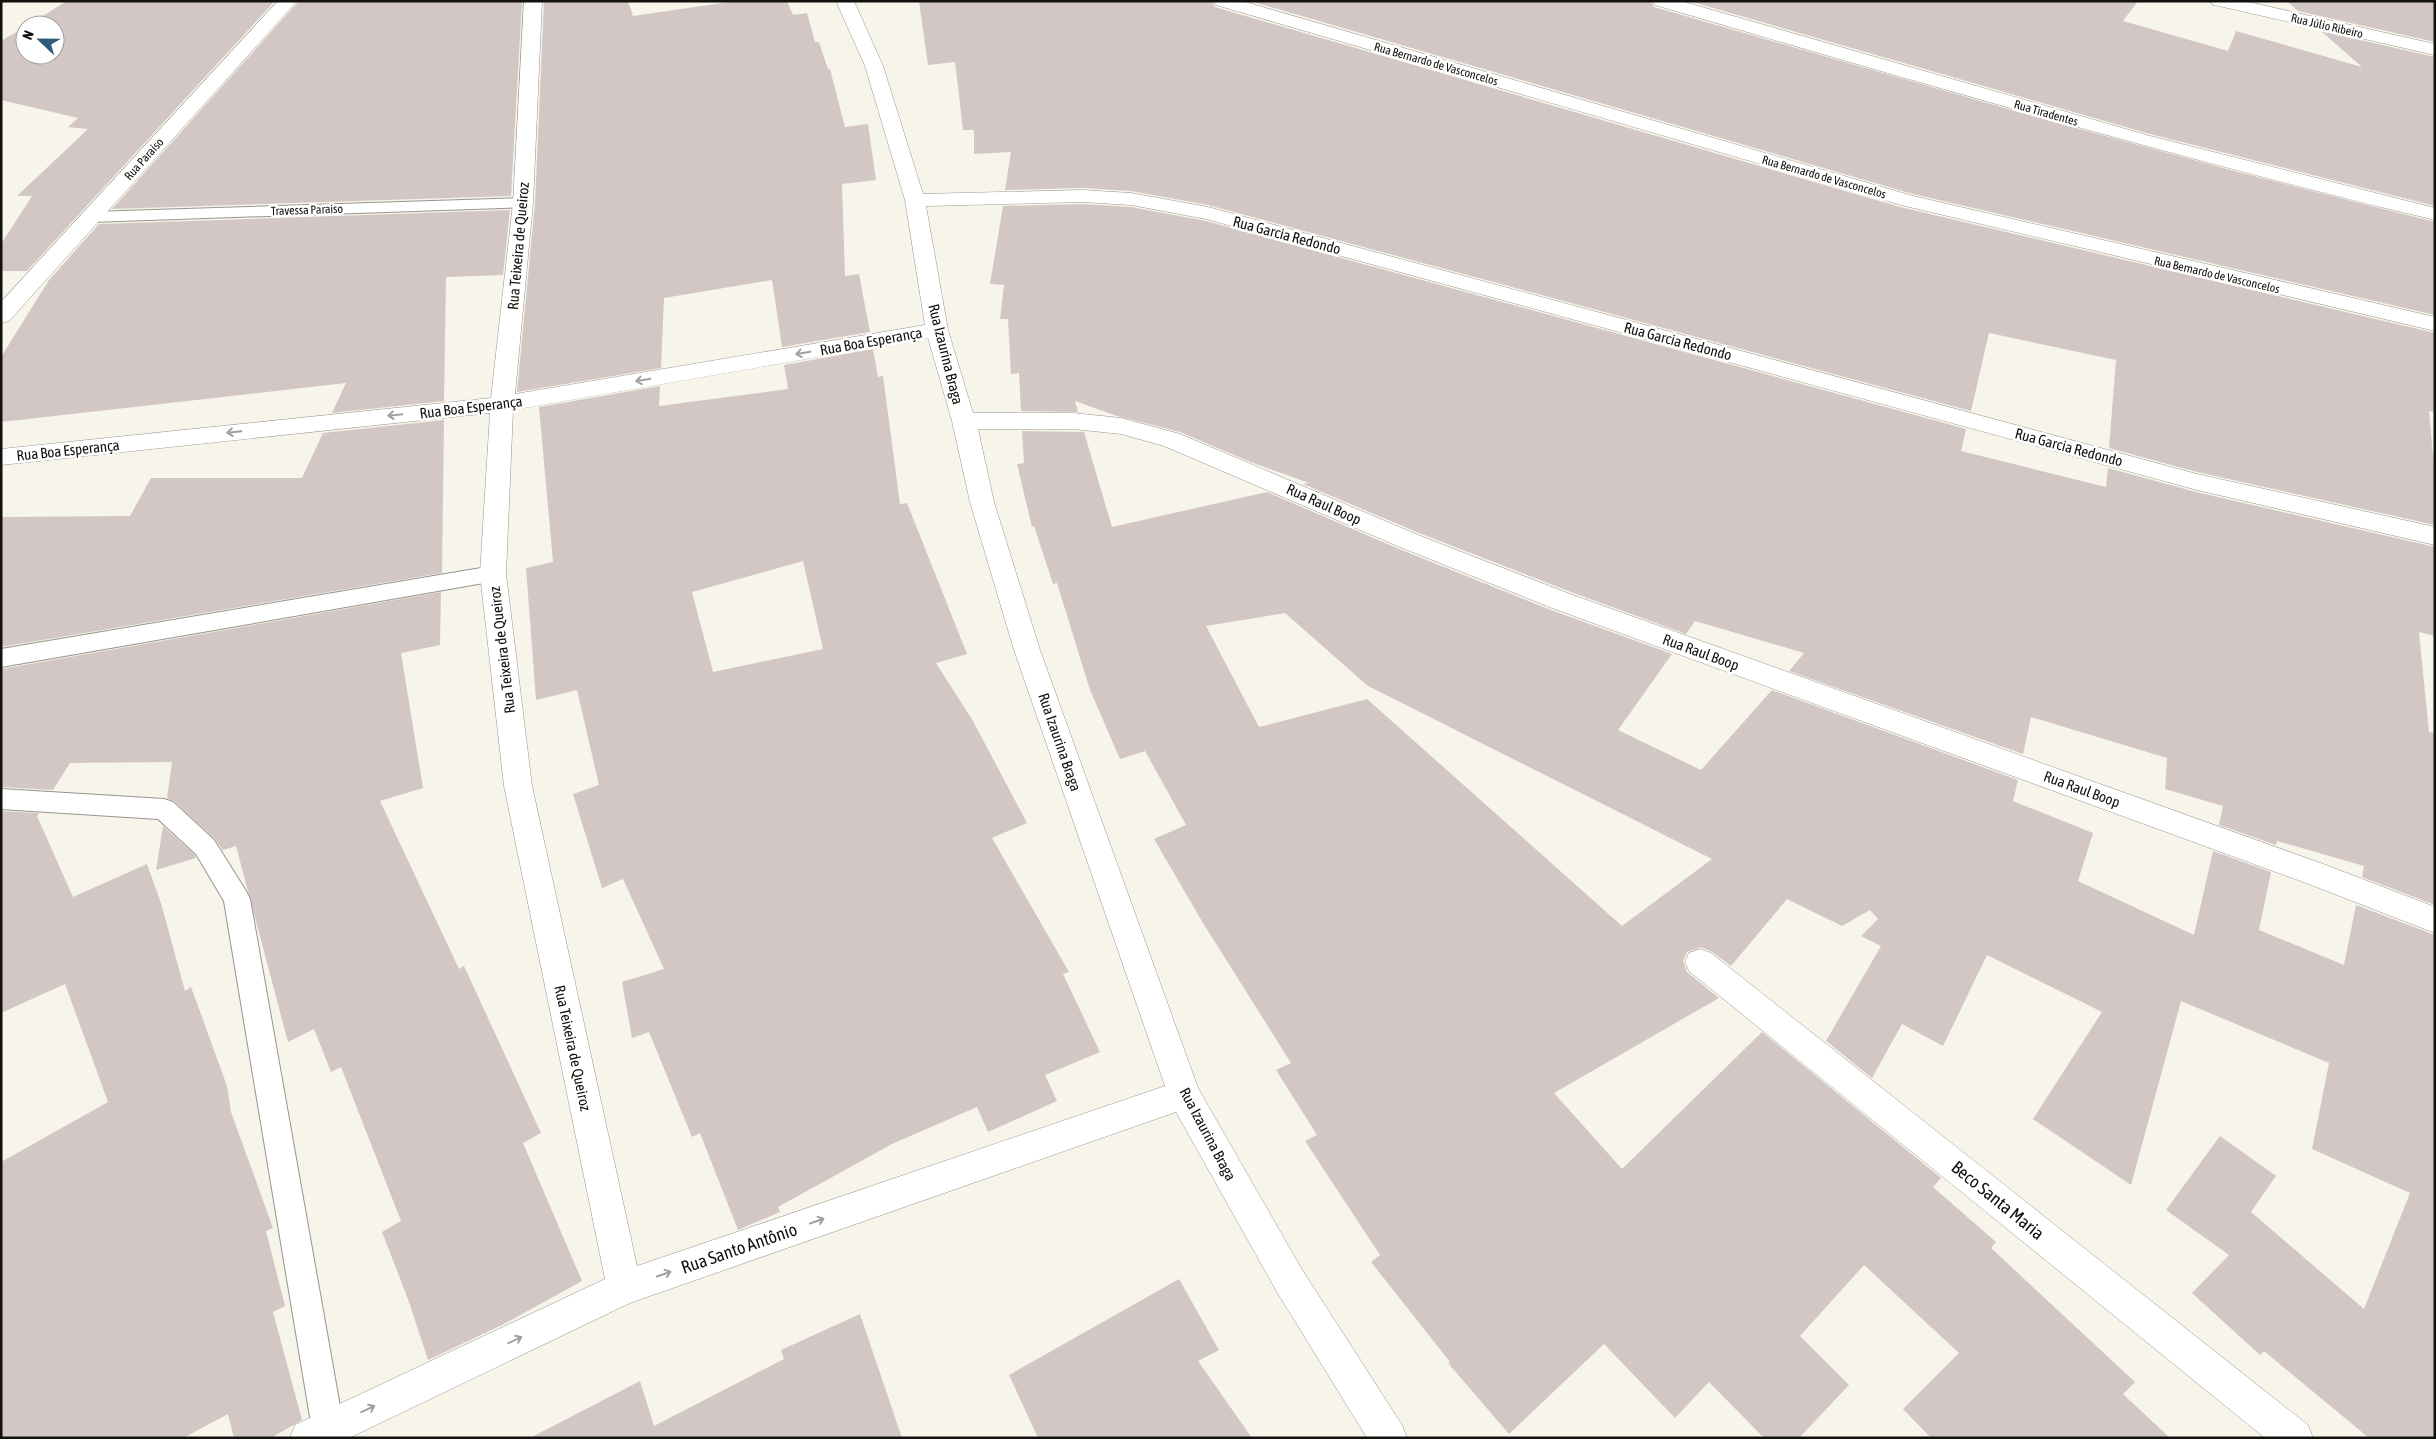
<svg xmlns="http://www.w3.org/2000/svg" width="2436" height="1439" font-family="'Asap Condensed',sans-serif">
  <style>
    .building { fill: #d3c7c6; fill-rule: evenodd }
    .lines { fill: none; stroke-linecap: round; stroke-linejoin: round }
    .service-casing { stroke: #97958c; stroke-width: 2 }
    .minor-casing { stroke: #97958c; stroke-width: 1 }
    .service { fill: #fff; fill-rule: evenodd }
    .minor { fill: #fff; fill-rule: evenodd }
    .oneway { stroke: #a0a09f }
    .labels { text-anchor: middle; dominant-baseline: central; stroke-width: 5; stroke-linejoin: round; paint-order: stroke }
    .far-street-label { font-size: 12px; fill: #12110e; stroke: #fff }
    .street-label { font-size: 15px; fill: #12110e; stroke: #fff }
    .near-street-label { font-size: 18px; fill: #12110e; stroke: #fff }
  </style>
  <rect width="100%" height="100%" fill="#f7f4ea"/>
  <g class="building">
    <polygon points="67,1 275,1 27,271 1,271 1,244 32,196 17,196 88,129 68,127 78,118 1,100 1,41 25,27 25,55 55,55 55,25 28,25"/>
    <polygon points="299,1 522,1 511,196 112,209"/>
    <polygon points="544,1 628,1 633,16 736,1 787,1 793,15 807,13 815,42 819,42 828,69 830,69 845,127 868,124 876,180 842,184 845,276 859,274 870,332 782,347 772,280 664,298 661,368 517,392 535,203"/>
    <polygon points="919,1 1211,1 1215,7 1900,207 2435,333 2435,412 2429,411 2435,478 2435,525 2197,472 2109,448 2116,360 1989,333 1971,411 1208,205 1131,191 1082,188 1005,190 1011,152 974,154 974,130 963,130 955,62 928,65"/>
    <polygon points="1250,1 1650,1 1654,7 2043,119 2238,172 2435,222 2435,315 1913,194"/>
    <polygon points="1689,1 2138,1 2123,21 2228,51 2236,31 2362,67 2321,31 2435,57 2435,206 2150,134"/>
    <polygon points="2287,1 2435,1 2435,42 2298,11"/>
    <polygon points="1082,204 1131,207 1206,221 1966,429 1961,451 2106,487 2108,468 2196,492 2435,547 2435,636 2419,632 2429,732 2435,733 2435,905 2362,877 2364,866 2277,841 2276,845 2219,825 2223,806 2165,789 2167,758 2031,717 2023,754 1789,671 1804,653 1695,621 1686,634 1571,592 1419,533 1303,484 1309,483 1253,463 1180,432 1117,416 1075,401 1078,412 1021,411 1019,373 1011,374 1008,319 1000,319 1004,285 990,284 1003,206"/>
    <polygon points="510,210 503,275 446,277 444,401 332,413 346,383 1,422 1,357 49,280 99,224"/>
    <path d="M873 349 878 377 883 376 900 504 907 503 967 654 936 663 973 721 1027 823 992 838 1069 972 1063 974 1100 1052 1045 1075 1057 1101 988 1132 977 1107 892 1144 778 1207 780 1212 738 1230 700 1133 692 1137 649 1032 632 1038 622 982 664 969 623 879 602 888 573 794 599 785 577 690 536 700 526 568 553 562 539 407 660 386 659 406 788 389 784 365ZM803 561 823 649 713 672 692 592Z"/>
    <polygon points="444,420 442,573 1,647 1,517 130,516 151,478 302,478 323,433"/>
    <path d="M1022 431 1084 432 1112 527 1267 492 1399 549 1551 610 1672 654 1618 730 1701 770 1772 690 2018 780 2013 801 2093 833 2078 881 2194 935 2213 851 2271 872 2259 930 2344 965 2356 905 2435 935V1438H2369L2264 1351 2260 1355 2192 1293 2229 1255 2166 1210 2220 1136 2276 1176 2251 1212 2364 1309 2410 1193 2312 1149 2329 1063 2181 1001 2131 1185 2033 1119 2102 1012 1987 955 1943 1046 1902 1024 1872 1078 1826 1041 1881 946 1861 936 1878 919 1870 910 1842 926 1787 899 1731 966 1712 952 1701 947 1687 952 1683 961 1687 972 1719 998 1554 1093 1622 1169 1762 1032 1941 1178 1933 1187 1996 1242 1991 1248 2135 1382 2123 1394 2170 1438H1931L1903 1409 1959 1353 1864 1265 1800 1336 1849 1385 1799 1438H1764L1709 1382 1675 1418 1604 1344 1509 1434 1448 1363 1450 1362 1371 1262 1380 1255 1305 1141 1317 1135 1276 1070 1291 1063 1203 923 1154 839 1186 825 1145 751 1120 759 1090 690 1057 583 1053 584 1034 526 1032 527 1017 464 1024 463ZM1285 613 1368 686 1712 859 1622 926 1367 699 1259 727 1206 626Z"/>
    <polygon points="441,592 440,645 401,653 423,788 380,801 459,969 464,966 541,1133 523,1143 582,1281 502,1325 428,1360 409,1302 382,1232 401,1221 341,1067 331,1072 314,1029 288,1042 236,846 223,850 215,839 174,801 167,798 172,762 70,763 53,790 1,787 1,669"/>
    <polygon points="1,811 39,813 37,816 73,897 147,864 161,903 185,991 191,987 227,1086 231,1112 273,1228 266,1231 285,1306 273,1312 302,1420 271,1438 234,1438 228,1414 183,1438 1,1438 1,1162 108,1102 65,984 1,1013"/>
    <polygon points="163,826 195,855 196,858 156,870"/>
    <polygon points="1179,1279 1219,1350 1198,1361 1252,1438 1038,1438 1009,1375"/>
    <polygon points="860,1314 902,1438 530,1438 640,1381 654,1426 784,1359 781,1350"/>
  </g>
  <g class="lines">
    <g class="service-casing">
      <g id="service">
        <polygon points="523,198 529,199 532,203 529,207 91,222 85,221 82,217 85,213 91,212"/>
        <polygon points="493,566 501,568 504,574 501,580 1,667 1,649"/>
        <polygon points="1,789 164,799 173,802 214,840 246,891 250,899 344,1429 340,1438 316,1438 312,1429 224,901 196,854 158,819 1,809"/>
      </g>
    </g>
    <g class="minor-casing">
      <g id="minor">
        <polygon points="278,1 297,1 9,321 1,323 1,302"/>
        <path d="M524 1H542L533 203 515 394 925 325 905 200 865 66 836 1H854L883 66 923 194 1082 190 1131 193 1208 207 2197 474 2435 527V545L2197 490 1206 219 1131 205 1082 202 926 206 948 330 973 413H1073L1121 418 1180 434 1418 535 1570 594 2326 865 2435 907V933L2306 883 1552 608 1400 547 1164 446 1121 434 1073 429H978L994 502 1040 650 1198 1088 1301 1268 1402 1425 1407 1438H1367L1277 1292 1176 1112 630 1303 349 1438H290L295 1425 605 1279 504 786 480 574 490 413 1 465V449L491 398 513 203ZM928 338 952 421 970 502 1014 650 1165 1086 637 1266 532 786 506 574 513 410Z"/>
        <polygon points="1213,1 1242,1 1913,196 2435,317 2435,331 1901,205 1216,5"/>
        <path d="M1652 1H1681L2150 136 2435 208V220C2172 157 1914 81 1655 5Z"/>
        <polygon points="2210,1 2244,1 2435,44 2435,55 2219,6 2213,5"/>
        <polygon points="1700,949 1711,953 2308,1425 2313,1438 2265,1438 1689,971 1685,962 1689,953"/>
      </g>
    </g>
    <use href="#service" class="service"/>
    <use href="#minor" class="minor"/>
  </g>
  <defs><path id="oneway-shaft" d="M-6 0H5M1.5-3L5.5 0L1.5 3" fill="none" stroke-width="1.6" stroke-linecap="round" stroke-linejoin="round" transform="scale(1.25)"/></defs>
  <g class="oneway">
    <use href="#oneway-shaft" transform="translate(803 353) rotate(170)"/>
    <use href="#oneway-shaft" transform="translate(643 380) rotate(170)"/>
    <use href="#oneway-shaft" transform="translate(395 415) rotate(174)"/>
    <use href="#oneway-shaft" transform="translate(234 432) rotate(174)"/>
    <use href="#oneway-shaft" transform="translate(817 1221) rotate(-19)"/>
    <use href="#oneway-shaft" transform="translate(664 1274) rotate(-19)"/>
    <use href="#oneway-shaft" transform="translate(515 1340) rotate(-25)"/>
    <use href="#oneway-shaft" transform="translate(368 1409) rotate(-25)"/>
  </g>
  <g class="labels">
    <g class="far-street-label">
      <text transform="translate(2327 26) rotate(13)">Rua Júlio Ribeiro</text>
      <text transform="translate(1436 64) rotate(16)">Rua Bernardo de Vasconcelos</text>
      <text transform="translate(2046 113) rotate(16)">Rua Tiradentes</text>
      <text transform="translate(144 159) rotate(-48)">Rua Paraíso</text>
      <text transform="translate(1824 177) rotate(16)">Rua Bernardo de Vasconcelos</text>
      <text transform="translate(307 210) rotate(-2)">Travessa Paraiso</text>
      <text transform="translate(2217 275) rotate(13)">Rua Bernardo de Vasconcelos</text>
    </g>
    <g class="street-label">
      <text transform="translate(1287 235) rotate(15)">Rua Garcia Redondo</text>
      <text transform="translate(518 246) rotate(-85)">Rua Teixeira de Queiroz</text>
      <text transform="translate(871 341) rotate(-10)">Rua Boa Esperança</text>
      <text transform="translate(1678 341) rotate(15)">Rua Garcia Redondo</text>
      <text transform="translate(946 354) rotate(76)">Rua Izaurina Braga</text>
      <text transform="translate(471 407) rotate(-7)">Rua Boa Esperança</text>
      <text transform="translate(2069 447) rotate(15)">Rua Garcia Redondo</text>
      <text transform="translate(68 450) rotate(-6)">Rua Boa Esperança</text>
      <text transform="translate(1324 504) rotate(24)">Rua Raul Boop</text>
      <text transform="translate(502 650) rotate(-97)">Rua Teixeira de Queiroz</text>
      <text transform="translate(1701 652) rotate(20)">Rua Raul Boop</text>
      <text transform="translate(1060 742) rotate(71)">Rua Izaurina Braga</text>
      <text transform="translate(2082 789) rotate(20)">Rua Raul Boop</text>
      <text transform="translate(573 1048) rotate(78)">Rua Teixeira de Queiroz</text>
      <text transform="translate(1208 1134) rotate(62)">Rua Izaurina Braga</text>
    </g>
    <g class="near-street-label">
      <text transform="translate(1998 1200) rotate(39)">Beco Santa Maria</text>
      <text transform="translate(739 1248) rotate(-19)">Rua Santo Antônio</text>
    </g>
  </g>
  <rect width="2436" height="1439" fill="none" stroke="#12110e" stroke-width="5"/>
  <g transform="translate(40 40) rotate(292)"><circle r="24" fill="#ffffff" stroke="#a0a09f"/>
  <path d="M0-4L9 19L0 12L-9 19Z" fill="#2e5b7a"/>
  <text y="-8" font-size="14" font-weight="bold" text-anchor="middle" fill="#12110e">N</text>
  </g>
</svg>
